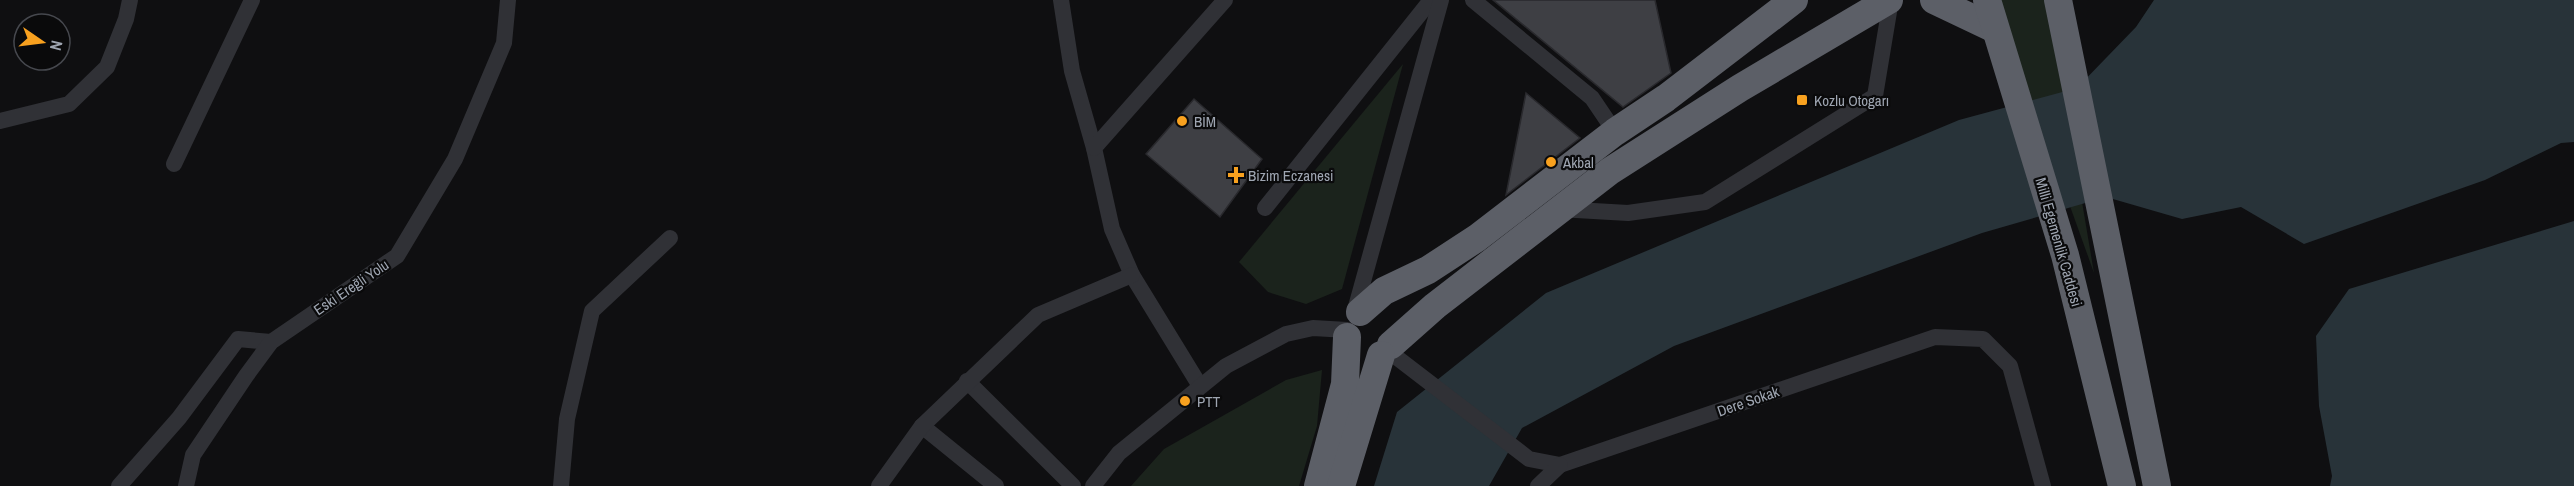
<svg xmlns="http://www.w3.org/2000/svg" width="2574" height="486" font-family="'Archivo Narrow',sans-serif">
  <style>
    .green { fill: #1b231c }
    .water { fill: #283339 }
    .building { fill: #3e3f44; stroke: #29292d; stroke-width: 1.5 }
    .lines { fill: none; stroke-linecap: round; stroke-linejoin: round }
    .street { stroke: #303136; stroke-width: 16 }
    .highway { stroke: #5c5f67; stroke-width: 28 }
    .poi-dot { fill: #f8a11f; stroke: #0a0a0b; stroke-width: 2 }
    .labels { text-anchor: middle; dominant-baseline: central; stroke-width: 4.5; stroke-linejoin: round; paint-order: stroke }
    .poi-label { font-size: 15px; fill: #9fa6b2; stroke: #0a0a0b; text-anchor: start }
    .street-label { font-size: 15px; fill: #9fa6b2; stroke: #0a0a0b }
  </style>
  <rect width="100%" height="100%" fill="#0f0f11"/>
  <g class="green">
    <polygon points="1996,0 2048,0 2094,273"/>
    <polygon points="1403,64 1342,289 1306,304 1268,292 1239,262"/>
    <polygon points="1322,370 1317,426 1299,486 1131,486 1164,449 1286,380"/>
  </g>
  <g class="water">
    <polygon points="2154,0 2574,0 2574,142 2561,143 2485,180 2304,244 2241,207 2182,219 2106,197 1982,233 1674,346 1522,428 1489,486 1374,486 1397,412 1546,293 1959,120 2077,88 2136,27"/>
    <polygon points="2574,221 2574,486 2330,486 2332,476 2319,406 2316,336 2349,289"/>
  </g>
  <g class="building">
    <polygon points="1493,0 1655,0 1671,73 1623,107"/>
    <polygon points="1526,93 1580,138 1506,195"/>
    <polygon points="1194,99 1262,159 1220,217 1146,154"/>
  </g>
  <g class="lines">
    <g class="street">
      <polyline points="1061,0 1072,71 1094,148 1112,229 1132,275 1200,386"/>
      <polyline points="1473,0 1592,98 1615,132"/>
      <polyline points="0,121 69,104 107,67 126,19 130,0"/>
      <polyline points="1094,148 1225,0"/>
      <polyline points="174,164 252,0"/>
      <polyline points="1265,208 1431,0"/>
      <polyline points="1559,209 1628,213 1705,202 1875,96 1891,0"/>
      <polyline points="1354,314 1441,0"/>
      <polyline points="1387,350 1529,459 1560,465 1935,337 1983,339 2010,366 2043,486"/>
      <polyline points="967,381 1073,486"/>
      <polyline points="922,426 996,486"/>
      <polyline points="119,486 179,418 238,339 271,342"/>
      <polyline points="186,486 193,455 246,376 271,342 397,256 455,159 504,43 508,0"/>
      <polyline points="561,486 567,419 592,311 670,238"/>
      <polyline points="879,486 922,426 1038,315 1132,275"/>
      <polyline points="1093,486 1119,453 1226,366 1286,334 1313,328 1347,330"/>
      <polyline points="1538,486 1560,465"/>
    </g>
    <g class="highway">
      <polyline points="1934,0 1995,29"/>
      <polyline points="1987,0 2065,255 2122,486"/>
      <polyline points="2058,0 2157,486"/>
      <polyline points="1360,312 1384,291 1428,270 1477,238 1615,132 1666,98 1794,0"/>
      <polyline points="1391,345 1435,306 1610,171 1740,88 1889,0"/>
      <polyline points="1318,486 1345,384 1347,337"/>
      <polyline points="1341,486 1381,355"/>
    </g>
  </g>
  <g class="poi-dot">
    <rect x="1796" y="94" width="12" height="12" rx="3"/>
    <circle cx="1182" cy="121" r="6"/>
    <circle cx="1551" cy="162" r="6"/>
    <path d="M1233 166h6v6h6v6h-6v6h-6v-6h-6v-6h6z"/>
    <circle cx="1185" cy="401" r="6"/>
  </g>
  <g class="labels">
    <g class="poi-label">
      <text x="1814" y="100">Kozlu Otogarı</text>
      <text x="1194" y="121">BİM</text>
      <text x="1563" y="162">Akbal</text>
      <text x="1248" y="175">Bizim Eczanesi</text>
      <text x="1197" y="401">PTT</text>
    </g>
    <g class="street-label">
      <text transform="translate(2059 242) rotate(74)">Milli Egemenlik Caddesi</text>
      <text transform="translate(351 287) rotate(-34)">Eski Ereğli Yolu</text>
      <text transform="translate(1748 401) rotate(-19)">Dere Sokak</text>
    </g>
  </g>
  <g transform="translate(42 42) rotate(104)"><circle r="28" fill="#0a0a0b" stroke="#46484e" stroke-width="1.5"/>
  <path d="M0-4.5L10 22L0 15L-10 22Z" fill="#f8a11f"/>
  <text y="-9" font-size="16" font-weight="bold" text-anchor="middle" fill="#9fa6b2">N</text>
  </g>
</svg>
